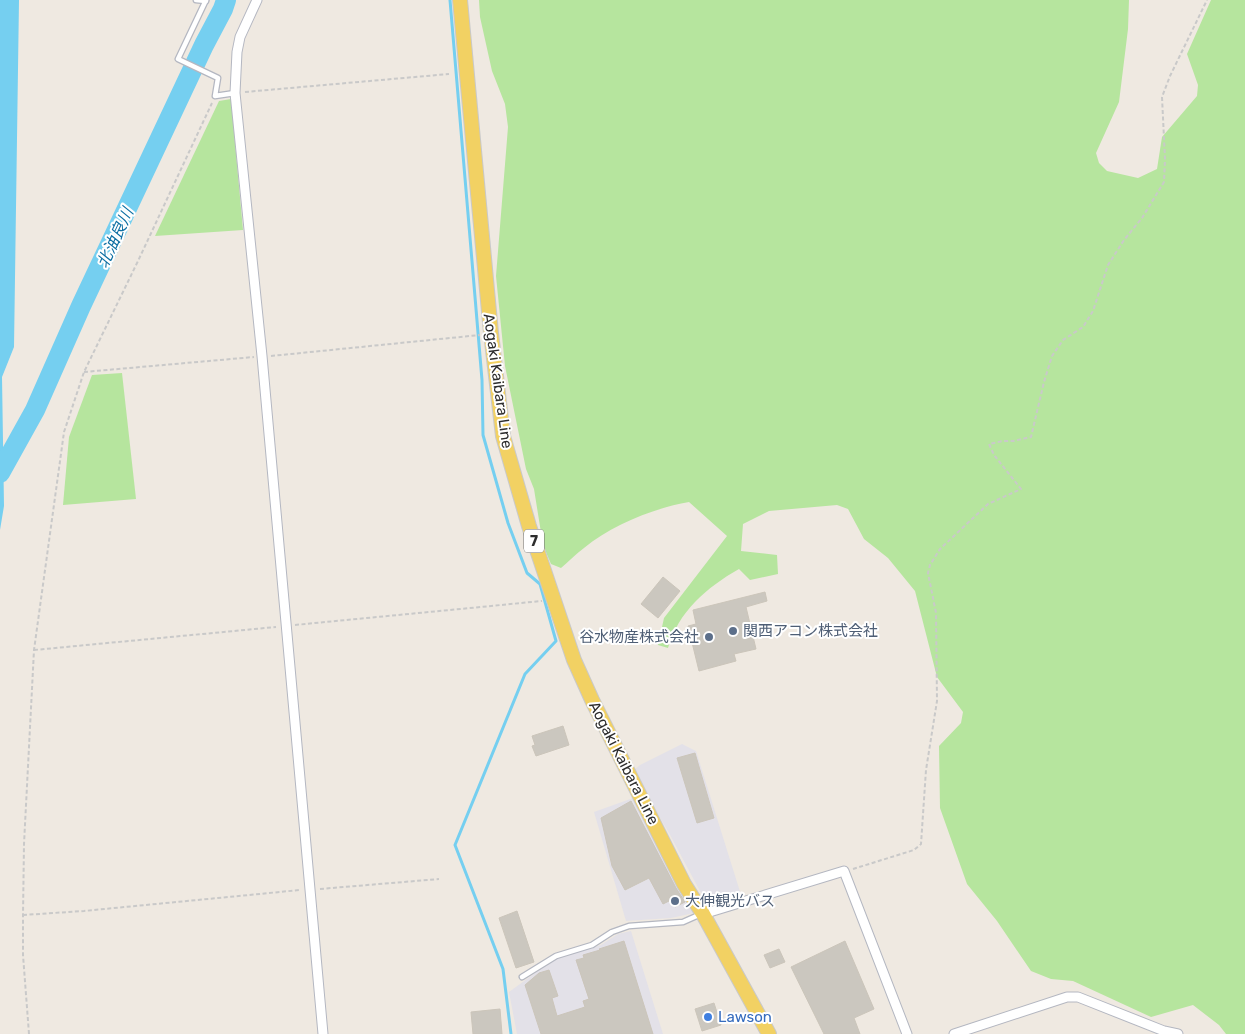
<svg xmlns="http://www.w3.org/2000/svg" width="1245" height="1034" font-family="Rubik,'Noto Sans JP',sans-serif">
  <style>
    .industrial { fill: #e3e1e8 }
    .green { fill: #b6e59e }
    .water { fill: #75cff0 }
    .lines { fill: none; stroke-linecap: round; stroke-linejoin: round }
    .stream { stroke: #75cff0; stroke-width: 3 }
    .river { stroke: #75cff0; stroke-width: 20 }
    .building { fill: #cbc7bf; stroke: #cbc5ba }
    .service-casing { stroke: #b4b7c1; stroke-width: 7 }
    .minor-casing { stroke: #b4b7c1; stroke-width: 11 }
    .primary-casing { stroke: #c9c9c9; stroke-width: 16 }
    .path { stroke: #c9c9c9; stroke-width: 2; stroke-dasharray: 4 2.5; stroke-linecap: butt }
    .service { stroke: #fff; stroke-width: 4.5 }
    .minor { stroke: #fff; stroke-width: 9 }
    .primary { stroke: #f2d163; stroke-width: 14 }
    .service-dot { fill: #5c6f8a; stroke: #fff; stroke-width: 2 }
    .shop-dot { fill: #3f7fe0; stroke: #fff; stroke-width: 2 }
    .labels { text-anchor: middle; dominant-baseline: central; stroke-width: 4; stroke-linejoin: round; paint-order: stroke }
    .shield { fill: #fff; stroke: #6d6d6d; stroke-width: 1 }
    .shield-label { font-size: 14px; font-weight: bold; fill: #2e2e2e }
    .street-label { font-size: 15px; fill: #2e2e2e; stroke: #fff }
    .service-label { font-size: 15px; fill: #4e5e75; stroke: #fff; text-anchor: start }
    .shop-label { font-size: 15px; fill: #366cbe; stroke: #fff; text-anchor: start }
    .water-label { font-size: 16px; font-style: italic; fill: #0d6fa3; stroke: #fff }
  </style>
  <rect width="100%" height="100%" fill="#efe9e1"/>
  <g class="industrial">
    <polygon points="682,744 696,751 742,898 709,908 669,833 633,771 640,765"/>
    <polygon points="633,798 694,913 671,918 626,921 594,812"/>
    <polygon points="631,931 663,1034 517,1034 509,992 556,958 601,945 618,934"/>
  </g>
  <g class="green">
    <path d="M479 0H1129L1128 29 1119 102 1096 153 1099 163 1107 171 1138 178 1157 169 1162 137 1197 96 1198 85 1187 54 1211 0H1245V1034H1226L1219 1025 1193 1005 1151 1017 1073 981 1051 979 1031 971 997 921 967 884 940 808 939 746 961 723 963 712 937 677 915 591 888 558 864 539 848 509 837 505 769 511 743 524 741 551 777 555 778 574 750 580 739 569C707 587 678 612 668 648L658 645 664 618 727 536 689 502C654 508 612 525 584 548 576 554 568 562 561 568L551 564 543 545 534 489 526 469 505 366 496 276 508 127 505 104 492 71 480 17Z"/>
    <polygon points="231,99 243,230 155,236 219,101"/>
    <polygon points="122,373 136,499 63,505 69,437 92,375"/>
  </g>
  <polygon class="water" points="0,0 19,0 14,347 2,377 4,506 0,530"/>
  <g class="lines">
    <polyline class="stream" points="450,0 482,380 483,435 508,523 527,573 540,584 556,641 525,674 455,845 503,969 511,1034"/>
    <polyline class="river" points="0,473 35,410 81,306 204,45 223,9 226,0"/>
  </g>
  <g class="building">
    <polygon points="663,577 680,591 658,618 641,604"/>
    <polygon points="765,592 767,601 746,607 756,649 734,654 736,661 699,671 688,626 696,624 693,610"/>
    <polygon points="563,726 569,745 536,756 532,746 535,745 532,736"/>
    <polygon points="695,753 714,818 697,823 677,758"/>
    <polygon points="631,801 676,888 685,902 675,907 671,900 663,904 649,878 625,890 612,866 601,818"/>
    <polygon points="517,911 534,962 516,968 499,918"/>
    <polygon points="624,941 653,1034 541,1034 525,985 539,973 549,970 558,996 552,998 557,1016 585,1007 583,1001 589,999 576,960 584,958 583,955 600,950 599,949"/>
    <polygon points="845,941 874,1009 854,1018 860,1034 824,1034 791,967"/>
    <polygon points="779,949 785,962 770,968 764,955"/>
    <polygon points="714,1003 721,1025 702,1031 695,1009"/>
    <polygon points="500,1009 502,1034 473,1034 471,1012"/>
  </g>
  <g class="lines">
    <g class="service-casing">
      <g id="service">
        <polyline points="196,0 206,1"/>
        <polyline points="206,0 178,59 218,78 215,96 235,93"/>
        <polyline points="522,977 556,956 592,945 612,932 629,926 683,922 701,914"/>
      </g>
    </g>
    <g class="minor-casing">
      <g id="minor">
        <polyline points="257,0 240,37 237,52 235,93 262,356 323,1034"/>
        <polyline points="703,914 844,871 907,1034"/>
        <polyline points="954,1034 1067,997 1078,997 1164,1031 1178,1034"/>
      </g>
    </g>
    <g class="primary-casing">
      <polyline id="primary" points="460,0 491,333 503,436 529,526 574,660 592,700 684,884 703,914 769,1034"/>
    </g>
    <g class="path">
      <polyline points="245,92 449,74"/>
      <polyline points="271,356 480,335"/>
      <polyline points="84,372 254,357"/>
      <polyline points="295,625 542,601"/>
      <polyline points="34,650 276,627"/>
      <polyline points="853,869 914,850 921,844 926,770 937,701 936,613 928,573 930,565 940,549 988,504 1021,489 994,455 989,444 1003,441 1013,441 1031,437 1044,382 1052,356 1063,340 1083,327 1093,311 1108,265 1124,240 1142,218 1164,182 1165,159 1162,97 1170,76 1207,0"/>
      <polyline points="320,889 439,879"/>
      <polyline points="23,915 84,911 300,890"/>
      <polyline points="29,1034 23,955 23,915 24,844 31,708 34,650 64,432 84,372 138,261 212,103"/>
    </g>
    <use href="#service" class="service"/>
    <use href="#minor" class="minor"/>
    <use href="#primary" class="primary"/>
  </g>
  <g class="service-dot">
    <circle cx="733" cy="631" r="5"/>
    <circle cx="709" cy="637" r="5"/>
    <circle cx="675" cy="901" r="5"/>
  </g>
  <circle class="shop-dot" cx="708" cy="1017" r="5"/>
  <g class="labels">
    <rect class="shield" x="524" y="529.5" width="20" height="23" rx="4"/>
    <g class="shield-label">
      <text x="534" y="541">7</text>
    </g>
    <g class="street-label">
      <text transform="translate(498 381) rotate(82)">Aogaki Kaibara Line</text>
      <text transform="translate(624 763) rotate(63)">Aogaki Kaibara Line</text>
    </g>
    <g class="service-label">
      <text x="743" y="631">関西アコン株式会社</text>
      <text x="699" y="637" text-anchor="end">谷水物産株式会社</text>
      <text x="685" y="901">大伸観光バス</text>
    </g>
    <g class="shop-label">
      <text x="718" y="1017">Lawson</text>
    </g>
    <g class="water-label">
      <text transform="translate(115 238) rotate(-65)">北油良川</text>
    </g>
  </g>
</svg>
